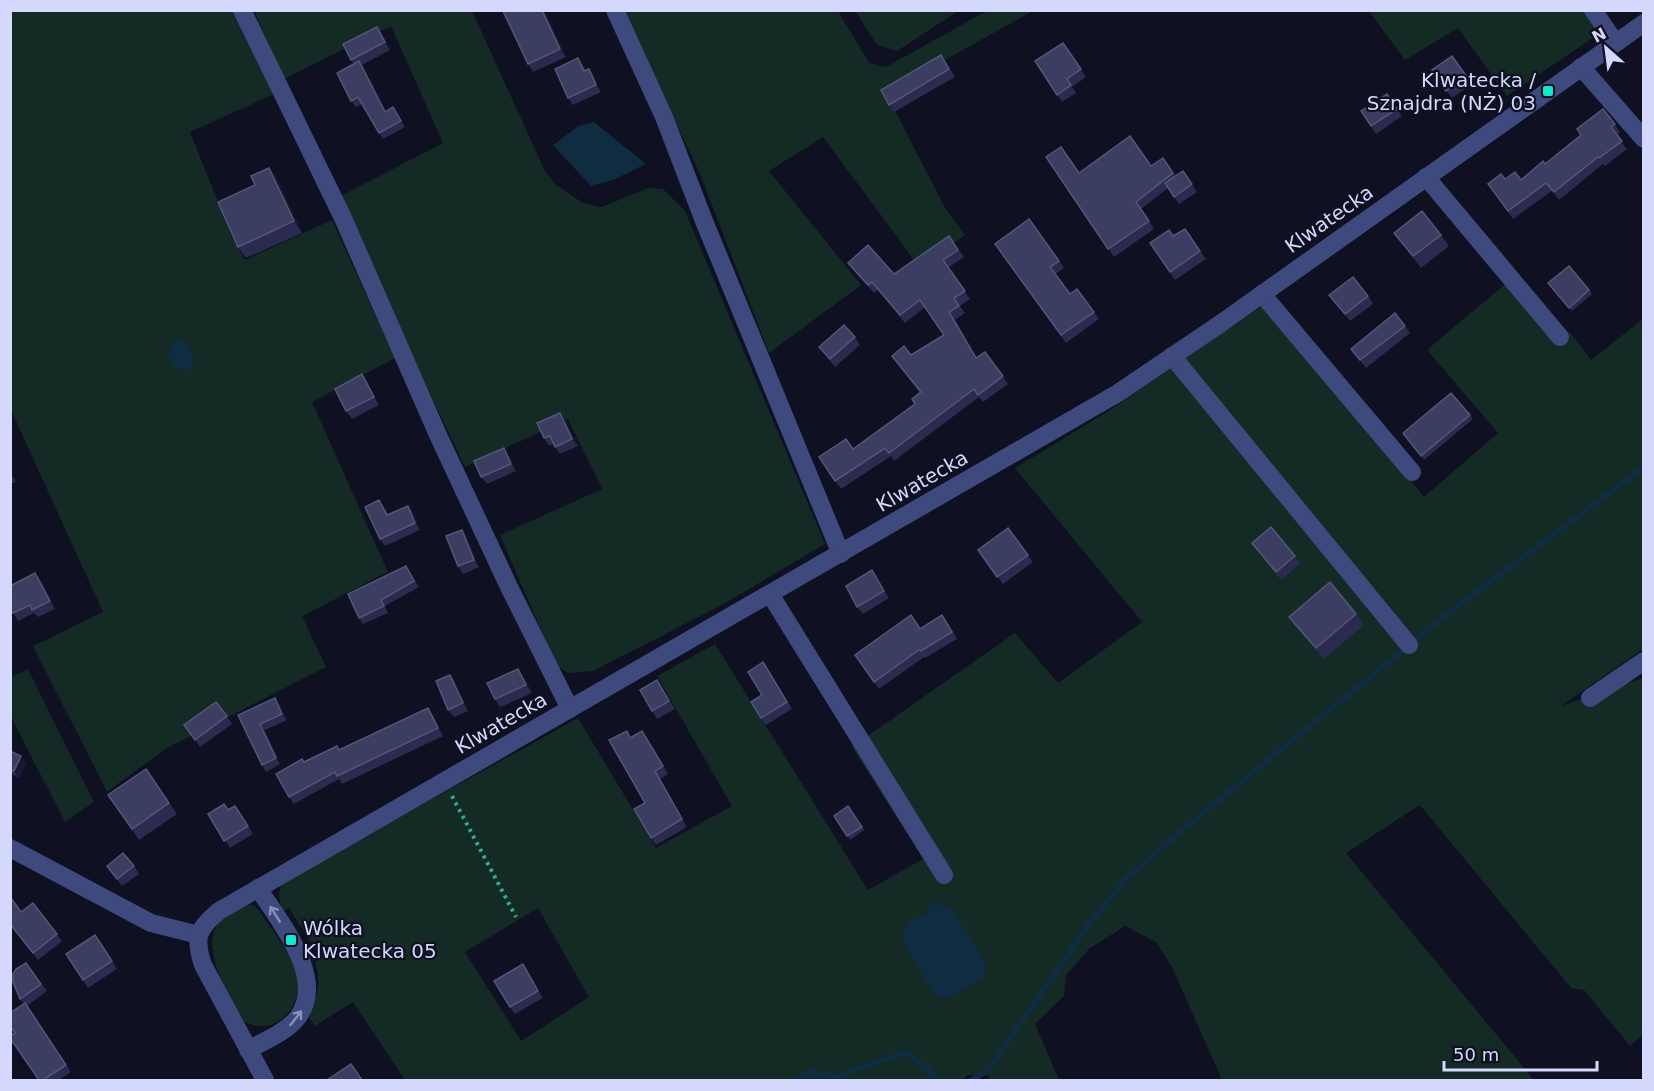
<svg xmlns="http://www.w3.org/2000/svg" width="1654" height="1091" font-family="'DejaVu Sans',sans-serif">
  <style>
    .green { fill: #132b24; fill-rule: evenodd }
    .water { fill: #0f2c40 }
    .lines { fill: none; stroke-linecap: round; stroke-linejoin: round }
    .stream { stroke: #0f2c40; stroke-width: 6 }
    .path { stroke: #37ab89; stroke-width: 4; stroke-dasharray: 3 4.5; stroke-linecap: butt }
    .minor { stroke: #3e4a7d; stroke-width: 18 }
    .wall { fill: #2a2b4e }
    .shaded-wall { fill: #171834 }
    .building { fill: #3c3e61; stroke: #545679; stroke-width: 1.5 }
    .oneway { stroke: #8891bc }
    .poi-dot { fill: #12e9cc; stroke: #0f1021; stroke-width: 2 }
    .labels { text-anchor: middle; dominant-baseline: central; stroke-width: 4.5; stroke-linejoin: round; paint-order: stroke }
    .poi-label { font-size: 20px; fill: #d3d8fc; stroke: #0f1021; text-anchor: end }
    .street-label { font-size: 20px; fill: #d3d8fc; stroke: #0f1021 }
  </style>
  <rect width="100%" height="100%" fill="#0f1021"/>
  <g class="green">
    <polygon points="10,11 233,11 274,94 190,132 233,239 245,260 332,220 395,358 312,402 388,572 302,616 326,667 167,748 107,792 33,646 103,612 11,410"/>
    <polygon points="254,11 472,11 544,169 555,184 583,203 602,207 648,188 663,189 685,211 825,544 722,605 593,671 568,673 556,665 500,535 602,489 568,419 465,467 405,341 341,196 443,143 391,26 284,79"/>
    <polygon points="624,11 838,11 869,63 886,67 987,11 1033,11 886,93 944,206 965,235 920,268 823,137 769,171 861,285 769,353 700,174"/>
    <polygon points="855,11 958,11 897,51 877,45"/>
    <polygon points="1369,11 1584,11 1600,33 1507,96 1458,28 1405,60"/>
    <path d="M1511 279 1560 337 1569 331 1591 360 1643 319V649L1561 706 1643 678 1644 1034 1630 1046 1584 990 1571 988 1420 805 1346 853 1534 1080H1222L1172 967 1156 942 1125 926 1089 949 1066 975 1064 996 1035 1024 1059 1080H990L988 1075H968L962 1080H405L353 1002 315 1026 309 1018C316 999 322 983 315 962L321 959 289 908 283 911C279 899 277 893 283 882L578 718 656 848 732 806 657 676 715 644 868 890 923 859 852 747 1015 633 1058 683 1142 622 1015 468 1110 410 1268 302 1424 497 1498 433 1427 350ZM538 908 589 997 521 1041 465 952Z"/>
    <polygon points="28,669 94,802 65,822 11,717 11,677"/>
    <path d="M247 905H252L258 909C266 922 295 960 298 972 301 988 296 1008 283 1018 271 1028 258 1028 244 1022 231 999 198 947 219 923 226 915 237 910 247 905Z"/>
  </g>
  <g class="water">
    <polygon points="594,122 646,164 613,180 591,186 553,145 579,126"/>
    <polygon points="181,337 191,349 194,364 188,372 174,365 168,357 174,340"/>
    <polygon points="936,901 940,905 952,908 986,963 985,977 948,999 935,996 902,941 906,923 929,911 929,904"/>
  </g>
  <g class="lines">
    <g class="stream">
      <polyline points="796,1080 813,1071 833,1077 907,1052 929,1070 937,1080"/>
      <polyline points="972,1080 989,1069 1087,927 1126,879 1174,837 1451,611 1644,467"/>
    </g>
    <polyline class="path" points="452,796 516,917"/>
    <g class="minor">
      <polyline points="242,10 343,218 438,435 509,587 570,709"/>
      <polyline points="615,10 664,117 704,221 841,554"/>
      <polyline points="1593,10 1615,42"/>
      <polyline points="1581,67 1644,139"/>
      <polyline points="1426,177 1560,337"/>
      <polyline points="1262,294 1412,472"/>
      <polyline points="1172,356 1409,645"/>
      <polyline points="770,594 944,875"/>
      <polyline points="1590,698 1644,661"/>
      <polyline points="10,848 151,923 199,935"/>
      <path d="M248 1050C264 1041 287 1032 298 1017 327 978 279 921 258 888"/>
      <path d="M265 1080 203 965C194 938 197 929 219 911L1118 393 1220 324 1644 23"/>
    </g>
  </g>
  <g class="wall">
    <polygon points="544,10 566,57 533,72 528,64"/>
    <polygon points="382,35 390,50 362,65 386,111 393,107 405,127 383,139 362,104 356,107 351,101 354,64 351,60"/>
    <polygon points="1063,43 1086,77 1072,87 1076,93 1062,102 1035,61"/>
    <polygon points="941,55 955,77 894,112 889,105"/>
    <polygon points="1452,56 1472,84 1452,98 1432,70"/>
    <polygon points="578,58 586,71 589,69 594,77 601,92 573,105 568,98"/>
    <polygon points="1387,94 1402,116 1376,134 1361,111"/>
    <polygon points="1603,109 1620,132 1616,135 1627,149 1605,166 1603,164 1559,200 1552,191 1513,219 1488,184 1505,179 1521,180 1545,164 1581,135"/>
    <polygon points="1046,157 1079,173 1151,166 1163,158 1176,176 1183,171 1197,192 1179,204 1168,188 1141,209 1154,229 1114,257"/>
    <polygon points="269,168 277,179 302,233 246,258 238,247 255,185"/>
    <polygon points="1029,219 1064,268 1055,274 1070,294 1077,289 1099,319 1066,343 995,244"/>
    <polygon points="1185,229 1206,259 1175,280 1150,243 1173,236"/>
    <polygon points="1394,233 1441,235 1449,246 1421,268"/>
    <polygon points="949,236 964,257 948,268 970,299 960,306 965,313 955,320 976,358 985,352 1008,384 983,402 979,397 894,461 891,456 841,489 819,457 853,449 915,404 920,393 892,356 911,355 944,335 925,307 905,323 878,290 874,293 854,271 848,263 894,274"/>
    <polygon points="1548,283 1589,290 1592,294 1572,311"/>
    <polygon points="1329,295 1368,296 1373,304 1350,321"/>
    <polygon points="1405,326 1410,333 1366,368 1351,349"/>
    <polygon points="855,337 860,345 835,367 819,347"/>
    <polygon points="362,374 367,382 379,405 352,419 346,411"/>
    <polygon points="1470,415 1473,419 1424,460 1405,437"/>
    <polygon points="566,421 578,446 560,454 553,444 549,446 544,438"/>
    <polygon points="509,456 516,471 487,484 481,477"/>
    <polygon points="10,472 16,482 10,484"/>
    <polygon points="408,506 414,514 420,530 385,546 380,539 385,508 388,515"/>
    <polygon points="1008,528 1033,562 1003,584 978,550"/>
    <polygon points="462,530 467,538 479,567 463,574 458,566"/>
    <polygon points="1252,543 1295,556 1300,564 1281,580"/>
    <polygon points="406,566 419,587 385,606 388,613 363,624 359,618"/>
    <polygon points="872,570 889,598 863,614 857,607"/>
    <polygon points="41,580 55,609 38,617 34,613 18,621 13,613"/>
    <polygon points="1356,614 1364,625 1324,659 1297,628 1289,617"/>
    <polygon points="947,622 957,639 925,658 924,657 879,689 855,655 920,629"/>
    <polygon points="763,662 792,709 766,725 761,718"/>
    <polygon points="450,675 455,682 468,711 454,717 448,710"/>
    <polygon points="524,676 532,693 500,707 495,699"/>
    <polygon points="662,688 675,709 657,719 652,711"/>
    <polygon points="275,698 279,704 287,720 265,730 280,764 266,772 262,765 238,715"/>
    <polygon points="216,702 232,724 200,747 184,725"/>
    <polygon points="428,708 433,715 443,736 342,784 339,779 294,804 289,797 304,762 337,746 340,750"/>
    <polygon points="631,737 647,738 668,774 660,779 687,827 656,845 651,838 645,803"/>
    <polygon points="10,751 21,756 26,763 19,778 10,773"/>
    <polygon points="146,769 177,814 139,840 108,795"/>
    <polygon points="224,804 228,810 235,806 253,834 230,848 208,814"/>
    <polygon points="848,806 864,830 850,840 834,816"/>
    <polygon points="107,866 134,866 139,874 122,886"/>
    <polygon points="10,899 21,912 57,934 62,941 38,960 13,927 10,929"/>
    <polygon points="95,935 117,969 88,988 66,954"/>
    <polygon points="26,963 47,991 27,1006 71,1072 59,1080 39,1080 15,1033 24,1004 20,999"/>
    <polygon points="523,964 543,998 515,1014 510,1007"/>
  </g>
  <g class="shaded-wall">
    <polygon points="542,10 544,10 566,57 560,49"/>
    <polygon points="377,27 382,35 390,50 385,42"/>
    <polygon points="359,61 364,67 390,118 385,112"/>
    <polygon points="589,69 594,77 601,92 596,85"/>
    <polygon points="269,168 277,179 302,233 294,221"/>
    <polygon points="949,312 955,320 981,366 976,358"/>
    <polygon points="362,374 367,382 379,405 374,397"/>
    <polygon points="560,413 566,421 578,446 572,439"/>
    <polygon points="504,448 509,456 516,471 511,464"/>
    <polygon points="408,506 414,514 420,530 415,523"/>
    <polygon points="462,530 467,538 479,567 474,560"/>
    <polygon points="35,573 41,580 55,609 50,601"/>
    <polygon points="518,669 524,676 532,693 526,685"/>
    <polygon points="450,675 455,682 468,711 463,703"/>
    <polygon points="275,698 279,704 287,720 282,714"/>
    <polygon points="428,708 433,715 443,736 438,728"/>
    <polygon points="260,724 265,730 280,764 276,758"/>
    <polygon points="642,731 647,738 668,774 663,766"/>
    <polygon points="21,756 26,763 19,778 14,771"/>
    <polygon points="655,771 660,779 687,827 682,819"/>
    <polygon points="523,964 528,972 543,998 538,991"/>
  </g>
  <g class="building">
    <polygon points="542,10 560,49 528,64 503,11"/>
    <polygon points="377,27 385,42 351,60 343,44"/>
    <polygon points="1063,43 1081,69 1067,79 1071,85 1057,95 1035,61"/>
    <polygon points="941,55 949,69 889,105 881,90"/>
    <polygon points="1452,56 1467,77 1446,91 1432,70"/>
    <polygon points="578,58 584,71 589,69 596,85 568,98 555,69"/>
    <polygon points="359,61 385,112 393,107 401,121 379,133 358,97 351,101 337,73"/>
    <polygon points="1387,94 1397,109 1371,126 1361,111"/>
    <polygon points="1603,109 1615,124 1611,127 1622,141 1599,158 1598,157 1554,192 1546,183 1508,211 1488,184 1501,174 1505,179 1515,172 1521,180 1543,161 1545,164 1581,135 1577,129"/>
    <polygon points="1130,136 1151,166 1163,158 1173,173 1136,202 1149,221 1108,249 1046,157 1061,147 1079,173"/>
    <polygon points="269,168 294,221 238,247 218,202 255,185 251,176"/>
    <polygon points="1183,171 1192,184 1174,197 1165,183"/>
    <polygon points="1422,211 1441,235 1413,256 1394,233"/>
    <polygon points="1029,219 1059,261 1050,267 1070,294 1077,289 1094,312 1061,335 995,244"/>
    <polygon points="1185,229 1200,251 1170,272 1150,243 1169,230 1173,236"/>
    <polygon points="949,236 958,250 943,260 965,291 954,298 959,306 949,312 976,358 985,352 1003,376 978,395 974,389 889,453 885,448 835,481 819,457 846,439 853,449 915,404 912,399 921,392 892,356 904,346 911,355 944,335 920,300 900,315 872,282 868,285 848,263 868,245 894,274"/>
    <polygon points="1569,266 1589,290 1569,308 1548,283"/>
    <polygon points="1353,277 1368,296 1345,314 1329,295"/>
    <polygon points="1395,313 1405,326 1360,360 1351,349"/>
    <polygon points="844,325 855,337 830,359 819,347"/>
    <polygon points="362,374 374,397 346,411 335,389"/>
    <polygon points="1451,393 1470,415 1421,456 1403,433"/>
    <polygon points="560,413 572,439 555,447 550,436 544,438 537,423"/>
    <polygon points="504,448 511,464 481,477 474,461"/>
    <polygon points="379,500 387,515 408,506 415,523 380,539 365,507"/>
    <polygon points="1271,527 1295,556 1276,572 1252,543"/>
    <polygon points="1008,528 1028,555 997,577 978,550"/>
    <polygon points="462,530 474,560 458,566 446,536"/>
    <polygon points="406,566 414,581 381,600 384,606 359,618 348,594"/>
    <polygon points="872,570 884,591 857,607 846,586"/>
    <polygon points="35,573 50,601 32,610 30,605 13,613 10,609 10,586"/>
    <polygon points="1330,582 1356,614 1316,648 1289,617"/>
    <polygon points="911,615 920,629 942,615 952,632 921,651 919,650 874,682 855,655"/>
    <polygon points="763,662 787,702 761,718 751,702 762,695 748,672"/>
    <polygon points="518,669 526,685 495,699 487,683"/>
    <polygon points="450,675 463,703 448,710 436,681"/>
    <polygon points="657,680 669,701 652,711 640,690"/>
    <polygon points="275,698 282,714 260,724 276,758 262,765 238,715"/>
    <polygon points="216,702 227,716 195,740 184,725"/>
    <polygon points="428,708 438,728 337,776 335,772 289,797 276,774 302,759 304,762 337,746 339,750"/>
    <polygon points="627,731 630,738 642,731 663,766 655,771 682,819 651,838 634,809 645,803 609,740"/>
    <polygon points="10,751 21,756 14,771 10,769"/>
    <polygon points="146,769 169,803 132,829 108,795"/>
    <polygon points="224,804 228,810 235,806 248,826 224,841 208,814"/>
    <polygon points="848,806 862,827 847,836 834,816"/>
    <polygon points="123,853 134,866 117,879 107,866"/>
    <polygon points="11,898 21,912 33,903 57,934 33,953 10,924"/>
    <polygon points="95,935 112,961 83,980 66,954"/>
    <polygon points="26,963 41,984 20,999 13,982 13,974 16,969"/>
    <polygon points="523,964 538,991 510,1007 494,981"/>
    <polygon points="25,1003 66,1065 43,1080 39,1080 10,1038 10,1036 15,1033 10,1026 10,1013"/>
    <polygon points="351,1064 362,1080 327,1080"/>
  </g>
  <defs><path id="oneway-shaft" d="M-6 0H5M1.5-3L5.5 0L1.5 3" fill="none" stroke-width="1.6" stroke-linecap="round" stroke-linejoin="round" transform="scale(1.5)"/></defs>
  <g class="oneway">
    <use href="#oneway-shaft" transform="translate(275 914) rotate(-122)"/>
    <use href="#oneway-shaft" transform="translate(296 1018) rotate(-52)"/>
  </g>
  <g class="poi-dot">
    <rect x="1542" y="85" width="12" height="12" rx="3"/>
    <rect x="285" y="934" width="12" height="12" rx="3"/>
  </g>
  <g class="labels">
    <g class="poi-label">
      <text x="1536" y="80">Klwatecka /<tspan x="1536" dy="23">Sznajdra (NŻ) 03</tspan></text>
      <text x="303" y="928" text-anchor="start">Wólka<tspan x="303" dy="23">Klwatecka 05</tspan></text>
    </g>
    <g class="street-label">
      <text transform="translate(1329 219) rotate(-35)">Klwatecka</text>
      <text transform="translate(922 481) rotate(-30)">Klwatecka</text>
      <text transform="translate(501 723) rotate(-30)">Klwatecka</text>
    </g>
  </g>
  <rect width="1654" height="1091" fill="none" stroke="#d3d8fc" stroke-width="24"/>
  <g transform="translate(1606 48) rotate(332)" stroke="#0f1021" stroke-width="4.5" paint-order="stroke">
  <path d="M0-4.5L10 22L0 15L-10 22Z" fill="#d3d8fc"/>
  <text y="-9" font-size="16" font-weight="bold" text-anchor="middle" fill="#d3d8fc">N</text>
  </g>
  <path d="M1444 1061v9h153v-9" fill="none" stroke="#d3d8fc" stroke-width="3"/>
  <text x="1453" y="1061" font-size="18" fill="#d3d8fc" stroke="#0f1021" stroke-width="4.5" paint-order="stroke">50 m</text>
</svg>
